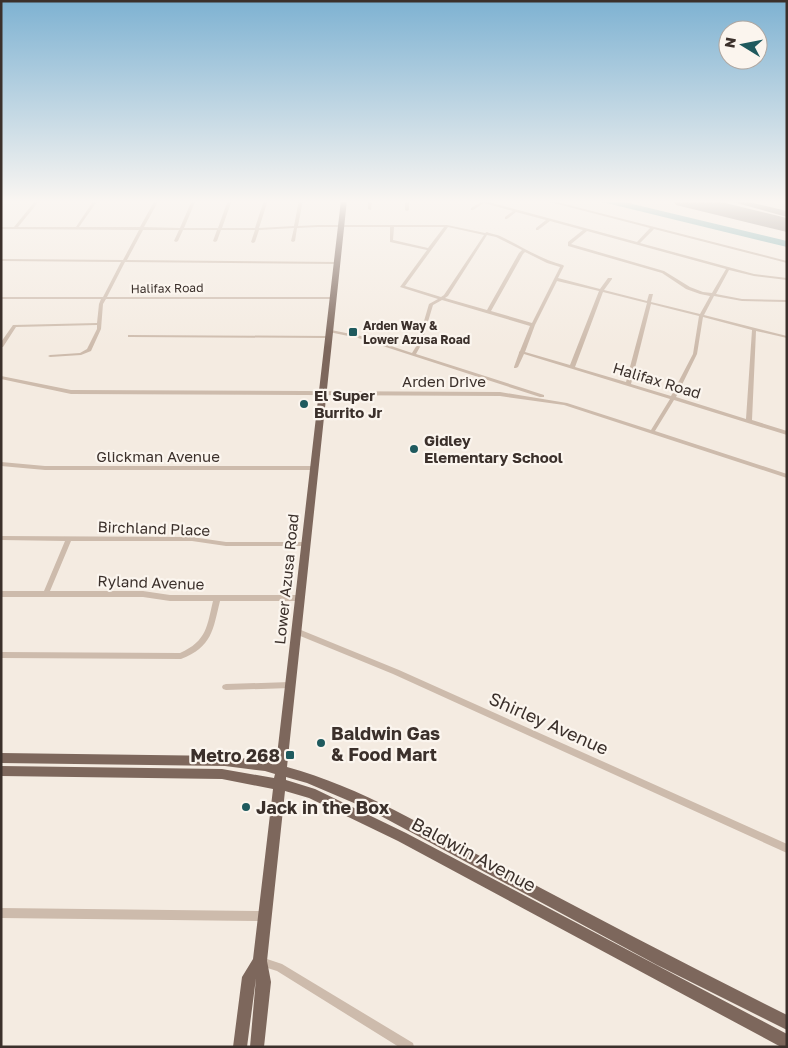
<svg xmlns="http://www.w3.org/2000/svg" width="788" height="1048" font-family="'Golos Text',sans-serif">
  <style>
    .water { fill: #7fb0b2 }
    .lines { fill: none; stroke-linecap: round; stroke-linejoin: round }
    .taxiway { fill: #988e86; fill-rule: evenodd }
    .runway { fill: #988e86; fill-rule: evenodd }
    .minor { fill: #cdbbac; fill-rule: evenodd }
    .major { fill: #7d675c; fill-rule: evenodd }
    .poi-dot { fill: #1f5a5e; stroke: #fbf5ee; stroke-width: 2 }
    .labels { text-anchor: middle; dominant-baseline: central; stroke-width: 4.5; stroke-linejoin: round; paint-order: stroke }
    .far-street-label { font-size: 12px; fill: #3b302b; stroke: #fbf5ee }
    .far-poi-label { font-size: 12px; font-weight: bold; fill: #3b302b; stroke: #fbf5ee; text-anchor: start }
    .street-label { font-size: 15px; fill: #3b302b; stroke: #fbf5ee }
    .poi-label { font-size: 15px; font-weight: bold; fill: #3b302b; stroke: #fbf5ee; text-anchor: start }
    .near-street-label { font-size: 18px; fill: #3b302b; stroke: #fbf5ee }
    .near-poi-label { font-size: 18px; font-weight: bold; fill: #3b302b; stroke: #fbf5ee; text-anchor: start }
  </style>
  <rect width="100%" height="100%" fill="#f4ebe1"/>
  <polygon class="water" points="594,200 616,200 787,241 787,247"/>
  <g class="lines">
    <polygon class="taxiway" points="726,200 741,200 787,211 787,217"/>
    <polygon class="runway" points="673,200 713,200 787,218 787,232 676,205"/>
    <g class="minor">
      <path d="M36 200H40L18 227H76L94 200H98L79 227H140L155 200H159L144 227 180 228 192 200H196L184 228H218L228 200H232L222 228H255L264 200H268L259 228 294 226 299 200H303L298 226 318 225H447L485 233 487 232C491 234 497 234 502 237 522 247 541 259 563 265L564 266 558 278 600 289 608 278H612V279L604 290 647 301 649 294H653L651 302 700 314 710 296 700 294 686 289 662 273 568 246V242L583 230 550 221 538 230H536V228L546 220 516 212 507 219H505V217L513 211 484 203 473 210H471V208L481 202 474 200 485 201 637 242 650 228 542 200H549L787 261V263L654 229 640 243 754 274 787 278V280L754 276 729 270 716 294 742 299 787 300V302L742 301 714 296 704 315 787 336V338L756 331 752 420 787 431V435L674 400 655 431 787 474V478L564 405 500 396 71 394 1 379V376L71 390 500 392 567 403 651 430 670 399 524 354 518 367 516 368H514V367L519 353V352L520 351 530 326 442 300 433 305 421 345 416 354 544 395V397H540L358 338 329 332V330H331L361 336 412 353 417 345 429 304 438 299 400 287 427 250 390 242V227H318L297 228 295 241 293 242 291 241 294 228 259 230 255 242 253 243 251 242 255 230H221L217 241 215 242 213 241 217 230H183L178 241 176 242 174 241 179 230H143L127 260 338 262 340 263 338 264 125 262 107 297H333L335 298 333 299H106L103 304 101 329 91 351 81 355 50 357 48 356 50 355 80 353 87 349 97 329V325L16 327 3 347H1V342L13 325 97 323 99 304 101 299H1V297H103L121 262 1 261V259L123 260 139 230 1 229V227H14ZM394 227H444L428 248 393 240ZM448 227 484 235 444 295 441 297 405 286ZM587 231 726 269 712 293 703 292 690 287 664 271 571 244ZM487 235 496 237 522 250 519 253 487 310 445 298 448 296ZM525 252 547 263 560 267 532 323 491 311 523 254ZM557 281 599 291 570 365 525 352 535 325ZM603 292 647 303 626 382 575 367ZM651 304 699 316 693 354 671 396 631 384ZM703 317 752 330 746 419 676 397 697 354Z"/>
      <polygon points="368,200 372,200 371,210 368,209"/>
      <polygon points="405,200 409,200 409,210 407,211 405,210"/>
      <polygon points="128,335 330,336 332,337 330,338 130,337 128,337"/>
      <polygon points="1,462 45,466 314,466 317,468 314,470 45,470 1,466"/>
      <path d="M1 536 192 537 226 542H305L308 544 305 546H226L192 541H71L50 591H143L170 595H300L302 596 303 598 302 600 300 601H220C213 630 212 647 181 659L1 658V652L180 653C207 641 207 626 213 601H170L143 597H1V591H44L65 541 1 540Z"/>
      <polygon points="296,628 399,670 787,844 787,853 393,674 293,633 292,631 293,629"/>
      <polygon points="290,682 293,683 294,685 293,687 290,688 226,690 223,689 222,687 223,685 226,684"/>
      <polygon points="1,908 265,911 268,913 270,916 268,919 265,921 1,918"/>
      <polygon points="261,957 282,964 413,1043 414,1047 399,1047 277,971 258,965 256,962 258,959"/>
    </g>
    <path class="major" d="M341 200H347L287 767C361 787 429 829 497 865 593 916 689 966 787 1015V1030L657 965 368 809 307 783 286 777V780L315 789 406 833 787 1034V1047H781L398 841 309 798 285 791 267 961 271 982 264 1047H250L256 978 247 1047H233L242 977 253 959 273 789 222 779 1 776V766L222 769 274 778 275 774 265 771 225 766 1 763V753L225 756 265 761 276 764Z"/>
  </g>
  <linearGradient id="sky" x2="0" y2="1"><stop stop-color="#7eb2d2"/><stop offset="0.58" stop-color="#faf6f2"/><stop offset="1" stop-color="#faf6f2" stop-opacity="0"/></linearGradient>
  <rect width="788" height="347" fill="url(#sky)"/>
  <g class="poi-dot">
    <rect x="348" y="327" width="10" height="10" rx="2.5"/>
    <circle cx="304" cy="404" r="5"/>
    <circle cx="414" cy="449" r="5"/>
    <circle cx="321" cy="743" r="5"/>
    <rect x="285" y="750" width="10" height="10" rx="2.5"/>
    <circle cx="246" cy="807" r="5"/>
  </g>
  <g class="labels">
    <g class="far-street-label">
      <text transform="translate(167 288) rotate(-1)">Halifax Road</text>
    </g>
    <g class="far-poi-label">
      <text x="363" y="325">Arden Way &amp;<tspan x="363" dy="14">Lower Azusa Road</tspan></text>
    </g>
    <g class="street-label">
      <text transform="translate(657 380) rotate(17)">Halifax Road</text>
      <text x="444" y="381">Arden Drive</text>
      <text x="158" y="456">Glickman Avenue</text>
      <text transform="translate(154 528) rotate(2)">Birchland Place</text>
      <text transform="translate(286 579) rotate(-84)">Lower Azusa Road</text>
      <text transform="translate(151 582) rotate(2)">Ryland Avenue</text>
    </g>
    <g class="poi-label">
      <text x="314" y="395">El Super<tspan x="314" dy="17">Burrito Jr</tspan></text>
      <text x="424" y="440">Gidley<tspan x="424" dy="17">Elementary School</tspan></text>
    </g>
    <g class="near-street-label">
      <text transform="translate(549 723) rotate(24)">Shirley Avenue</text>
      <text transform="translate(474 854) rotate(28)">Baldwin Avenue</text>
    </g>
    <g class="near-poi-label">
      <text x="331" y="733">Baldwin Gas<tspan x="331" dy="21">&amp; Food Mart</tspan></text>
      <text x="280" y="755" text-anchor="end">Metro 268</text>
      <text x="256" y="807">Jack in the Box</text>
    </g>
  </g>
  <rect width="788" height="1048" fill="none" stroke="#3b302b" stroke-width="5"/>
  <g transform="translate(743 45) rotate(280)"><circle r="24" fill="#fbf5ee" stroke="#aea6a0"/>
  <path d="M0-4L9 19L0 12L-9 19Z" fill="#1f5a5e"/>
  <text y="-8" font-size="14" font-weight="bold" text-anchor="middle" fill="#3b302b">N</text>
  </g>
</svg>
